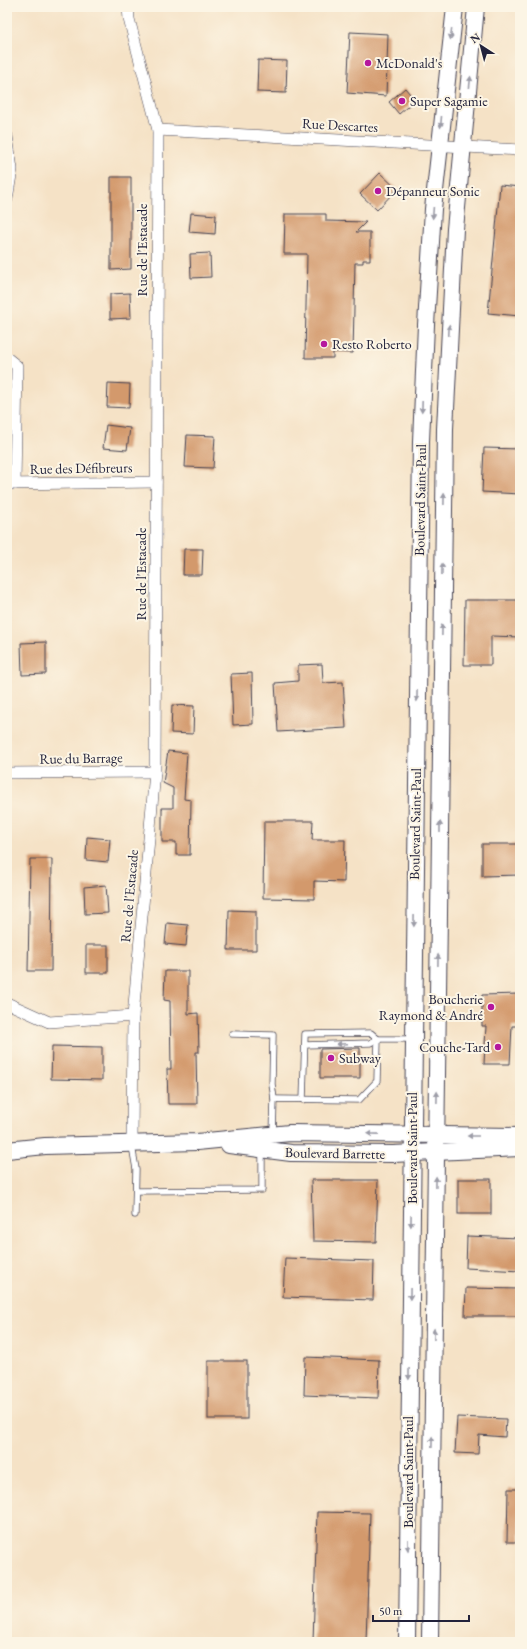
<svg xmlns="http://www.w3.org/2000/svg" width="527" height="1649" font-family="'EB Garamond',serif">
  <style>
    .building { fill: #d3996c }
    .lines { fill: none; stroke-linecap: round; stroke-linejoin: round }
    .lane-casing { stroke: #423f50; stroke-width: 7 }
    .street-casing { stroke: #423f50; stroke-width: 12 }
    .secondary-casing { stroke: #423f50; stroke-width: 18 }
    .lane { stroke: #fff; stroke-width: 5.5 }
    .street { stroke: #fff; stroke-width: 11 }
    .secondary { stroke: #fff; stroke-width: 16 }
    .oneway { fill: #9c9ca7 }
    .poi-dot { fill: #b5179e; stroke: #fcf5e5; stroke-width: 1.5 }
    .labels { text-anchor: middle; dominant-baseline: central; stroke-width: 4; stroke-linejoin: round; paint-order: stroke }
    .poi-label { font-size: 14px; fill: #22223b; stroke: #fcf5e5; text-anchor: start }
    .street-label { font-size: 14px; fill: #22223b; stroke: #fcf5e5 }
  </style>
  <rect width="100%" height="100%" fill="#fcf5e5"/>
  <filter id="ink" filterUnits="userSpaceOnUse"><feTurbulence type="fractalNoise" baseFrequency=".025" numOctaves="2"/><feDisplacementMap in="SourceGraphic" scale="8" xChannelSelector="R" yChannelSelector="G"/><feConvolveMatrix kernelMatrix="1 2 1 2 8 2 1 2 1" color-interpolation-filters="sRGB"/></filter>
  <filter id="wash" filterUnits="userSpaceOnUse"><feTurbulence type="fractalNoise" baseFrequency=".012" numOctaves="4" result="noise"/><feDisplacementMap in="SourceGraphic" scale="16" xChannelSelector="R" yChannelSelector="G"/><feGaussianBlur stdDeviation="0.9" result="paint"/><feColorMatrix in="noise" values="0 0 0 0 0 0 0 0 0 0 0 0 0 0 0 0 0 1.4 0 .05"/><feComposite in="paint" operator="in"/></filter>
  <g filter="url(#wash)">
    <rect width="100%" height="100%" fill="#f5e2c6"/>
    <g id="blocks">
      <g class="building">
        <polygon points="350,32 388,34 386,96 347,93"/>
        <polygon points="258,60 287,61 286,93 257,92"/>
        <polygon points="405,88 415,100 399,114 389,102"/>
        <polygon points="380,173 397,189 377,210 360,194"/>
        <polygon points="111,177 131,177 131,269 111,270"/>
        <polygon points="500,185 520,187 520,316 488,313"/>
        <polygon points="191,213 216,215 215,234 189,232"/>
        <polygon points="285,214 326,214 326,221 366,222 356,232 370,232 370,260 363,260 363,263 355,263 353,353 333,352 333,358 305,358 307,254 284,254"/>
        <polygon points="210,253 211,277 191,278 190,254"/>
        <polygon points="130,293 131,318 110,319 110,294"/>
        <polygon points="108,383 130,384 129,408 107,407"/>
        <polygon points="106,425 130,428 127,450 103,448"/>
        <polygon points="187,435 215,436 213,468 185,467"/>
        <polygon points="484,448 520,449 520,494 482,492"/>
        <polygon points="184,549 203,549 202,575 183,575"/>
        <polygon points="465,600 520,600 520,637 491,636 491,665 464,665"/>
        <polygon points="46,642 46,674 22,675 21,643"/>
        <polygon points="322,664 323,683 343,682 346,728 278,732 275,683 298,681 298,665"/>
        <polygon points="252,673 253,724 233,725 231,674"/>
        <polygon points="172,705 194,706 193,734 171,733"/>
        <polygon points="168,751 187,753 184,799 191,800 190,855 176,855 176,842 162,842 162,808 173,808 173,788 163,783"/>
        <polygon points="264,821 313,821 312,840 345,840 344,882 314,881 314,899 263,898"/>
        <polygon points="87,837 110,839 108,862 86,860"/>
        <polygon points="482,844 520,844 520,875 482,876"/>
        <polygon points="30,859 52,859 51,971 28,971"/>
        <polygon points="106,885 108,913 85,914 84,887"/>
        <polygon points="229,910 256,911 256,950 228,950"/>
        <polygon points="167,923 188,925 186,946 165,944"/>
        <rect x="86" y="945" width="22" height="28"/>
        <polygon points="165,971 188,971 188,1014 198,1013 199,1052 196,1052 197,1104 168,1104 167,1069 171,1069 170,1001 164,1000"/>
        <polygon points="520,994 520,1026 512,1026 510,1064 484,1064 486,1026 482,1026 482,995"/>
        <polygon points="52,1046 102,1047 102,1080 51,1079"/>
        <polygon points="360,1048 360,1078 320,1078 320,1049"/>
        <rect x="458" y="1179" width="33" height="35"/>
        <polygon points="311,1180 378,1180 376,1242 313,1241"/>
        <polygon points="467,1236 520,1238 520,1271 466,1268"/>
        <polygon points="285,1258 374,1261 373,1300 283,1297"/>
        <polygon points="466,1288 520,1289 520,1316 465,1316"/>
        <polygon points="305,1357 379,1360 378,1398 304,1395"/>
        <rect x="208" y="1361" width="39" height="58"/>
        <polygon points="457,1417 506,1419 505,1437 479,1435 478,1454 455,1453"/>
        <polygon points="508,1489 520,1489 520,1542 507,1542"/>
        <polygon points="317,1512 370,1513 366,1642 313,1642"/>
      </g>
    </g>
  </g>
  <g filter="url(#ink)">
    <use href="#blocks" fill-opacity="0" stroke="#423f50" stroke-width="1"/>
    <g class="lines">
      <g class="lane-casing">
        <g id="lane">
          <polyline points="232,1034 273,1035 272,1084 274,1099"/>
          <polyline points="303,1100 305,1034 371,1033 378,1039 370,1043 305,1045"/>
          <polyline points="273,1134 274,1099 359,1100 377,1081 378,1039 413,1039"/>
          <polyline points="132,1146 136,1169 135,1215"/>
          <polyline points="136,1191 262,1190 262,1150"/>
        </g>
      </g>
      <g class="street-casing">
        <g id="street">
          <polyline points="128,7 129,19 158,130 155,772 133,1016 132,1143"/>
          <polyline points="158,130 520,150"/>
          <polyline points="7,136 12,169 7,199"/>
          <polyline points="7,358 17,366 15,484"/>
          <polyline points="7,484 156,482"/>
          <polyline points="7,773 155,772"/>
          <polyline points="7,1003 49,1022 133,1016"/>
        </g>
      </g>
      <g class="secondary-casing">
        <g id="secondary">
          <polyline points="229,1145 291,1153 393,1154 520,1148"/>
          <polyline points="7,1150 45,1146 197,1142 290,1133 520,1136"/>
          <polyline points="407,1642 421,441 426,325 433,209 455,7"/>
          <polyline points="430,1642 445,429 455,229 476,7"/>
        </g>
      </g>
      <use href="#lane" class="lane"/>
      <use href="#street" class="street"/>
      <use href="#secondary" class="secondary"/>
    </g>
    <defs><path id="oneway-solid" d="M-6-.8H1V-3.2L6.5 0L1 3.2V.8H-6Z"/></defs>
    <g class="oneway">
      <use href="#oneway-solid" transform="translate(451 34) rotate(97)"/>
      <use href="#oneway-solid" transform="translate(470 82) rotate(-84)"/>
      <use href="#oneway-solid" transform="translate(441 122) rotate(95)"/>
      <use href="#oneway-solid" transform="translate(433 213) rotate(94)"/>
      <use href="#oneway-solid" transform="translate(449 330) rotate(-87)"/>
      <use href="#oneway-solid" transform="translate(422 407) rotate(92)"/>
      <use href="#oneway-solid" transform="translate(444 499) rotate(-89)"/>
      <use href="#oneway-solid" transform="translate(442 569) rotate(-89)"/>
      <use href="#oneway-solid" transform="translate(442 630) rotate(-89)"/>
      <use href="#oneway-solid" transform="translate(417 696) rotate(91)"/>
      <use href="#oneway-solid" transform="translate(440 827) rotate(-90)"/>
      <use href="#oneway-solid" transform="translate(414 921) rotate(91)"/>
      <use href="#oneway-solid" transform="translate(438 960) rotate(-89)"/>
      <use href="#oneway-solid" transform="translate(342 1044) rotate(178)"/>
      <use href="#oneway-solid" transform="translate(437 1097) rotate(-89)"/>
      <use href="#oneway-solid" transform="translate(373 1134) rotate(-179)"/>
      <use href="#oneway-solid" transform="translate(473 1136) rotate(180)"/>
      <use href="#oneway-solid" transform="translate(436 1182) rotate(-89)"/>
      <use href="#oneway-solid" transform="translate(411 1221) rotate(91)"/>
      <use href="#oneway-solid" transform="translate(410 1294) rotate(91)"/>
      <use href="#oneway-solid" transform="translate(434 1334) rotate(-89)"/>
      <use href="#oneway-solid" transform="translate(409 1374) rotate(91)"/>
      <use href="#oneway-solid" transform="translate(432 1442) rotate(-89)"/>
      <use href="#oneway-solid" transform="translate(408 1545) rotate(90)"/>
    </g>
  </g>
  <g class="poi-dot">
    <circle cx="368" cy="63" r="4"/>
    <circle cx="402" cy="101" r="4"/>
    <circle cx="378" cy="191" r="4"/>
    <circle cx="324" cy="344" r="4"/>
    <circle cx="491" cy="1007" r="4"/>
    <circle cx="498" cy="1047" r="4"/>
    <circle cx="331" cy="1058" r="4"/>
  </g>
  <g class="labels">
    <g class="poi-label">
      <text x="376" y="63">McDonald's</text>
      <text x="410" y="101">Super Sagamie</text>
      <text x="386" y="191">Dépanneur Sonic</text>
      <text x="332" y="344">Resto Roberto</text>
      <text x="483" y="999" text-anchor="end">Boucherie<tspan x="483" dy="16">Raymond &amp; André</tspan></text>
      <text x="490" y="1047" text-anchor="end">Couche-Tard</text>
      <text x="339" y="1058">Subway</text>
    </g>
    <g class="street-label">
      <text transform="translate(340 125) rotate(3)">Rue Descartes</text>
      <text transform="translate(142 250) rotate(-90)">Rue de l'Estacade</text>
      <text transform="translate(81 468) rotate(-1)">Rue des Défibreurs</text>
      <text transform="translate(420 500) rotate(-89)">Boulevard Saint-Paul</text>
      <text transform="translate(141 574) rotate(-90)">Rue de l'Estacade</text>
      <text transform="translate(81 758) rotate(-1)">Rue du Barrage</text>
      <text transform="translate(415 824) rotate(-89)">Boulevard Saint-Paul</text>
      <text transform="translate(129 896) rotate(-85)">Rue de l'Estacade</text>
      <text transform="translate(412 1148) rotate(-90)">Boulevard Saint-Paul</text>
      <text transform="translate(335 1153) rotate(1)">Boulevard Barrette</text>
      <text transform="translate(408 1472) rotate(-90)">Boulevard Saint-Paul</text>
    </g>
  </g>
  <rect width="527" height="1649" fill="none" stroke="#fcf5e5" stroke-width="24"/>
  <g transform="translate(481 46) rotate(324)" stroke="#fcf5e5" stroke-width="3" paint-order="stroke">
  <path d="M0-3L7 15L0 10L-7 15Z" fill="#22223b"/>
  <text y="-6" font-size="11" font-weight="bold" text-anchor="middle" fill="#22223b">N</text>
  </g>
  <path d="M373 1615v6h96v-6" fill="none" stroke="#22223b" stroke-width="2"/>
  <text x="379" y="1615" font-size="12" fill="#22223b" stroke="#fcf5e5" stroke-width="3" paint-order="stroke">50 m</text>
</svg>
